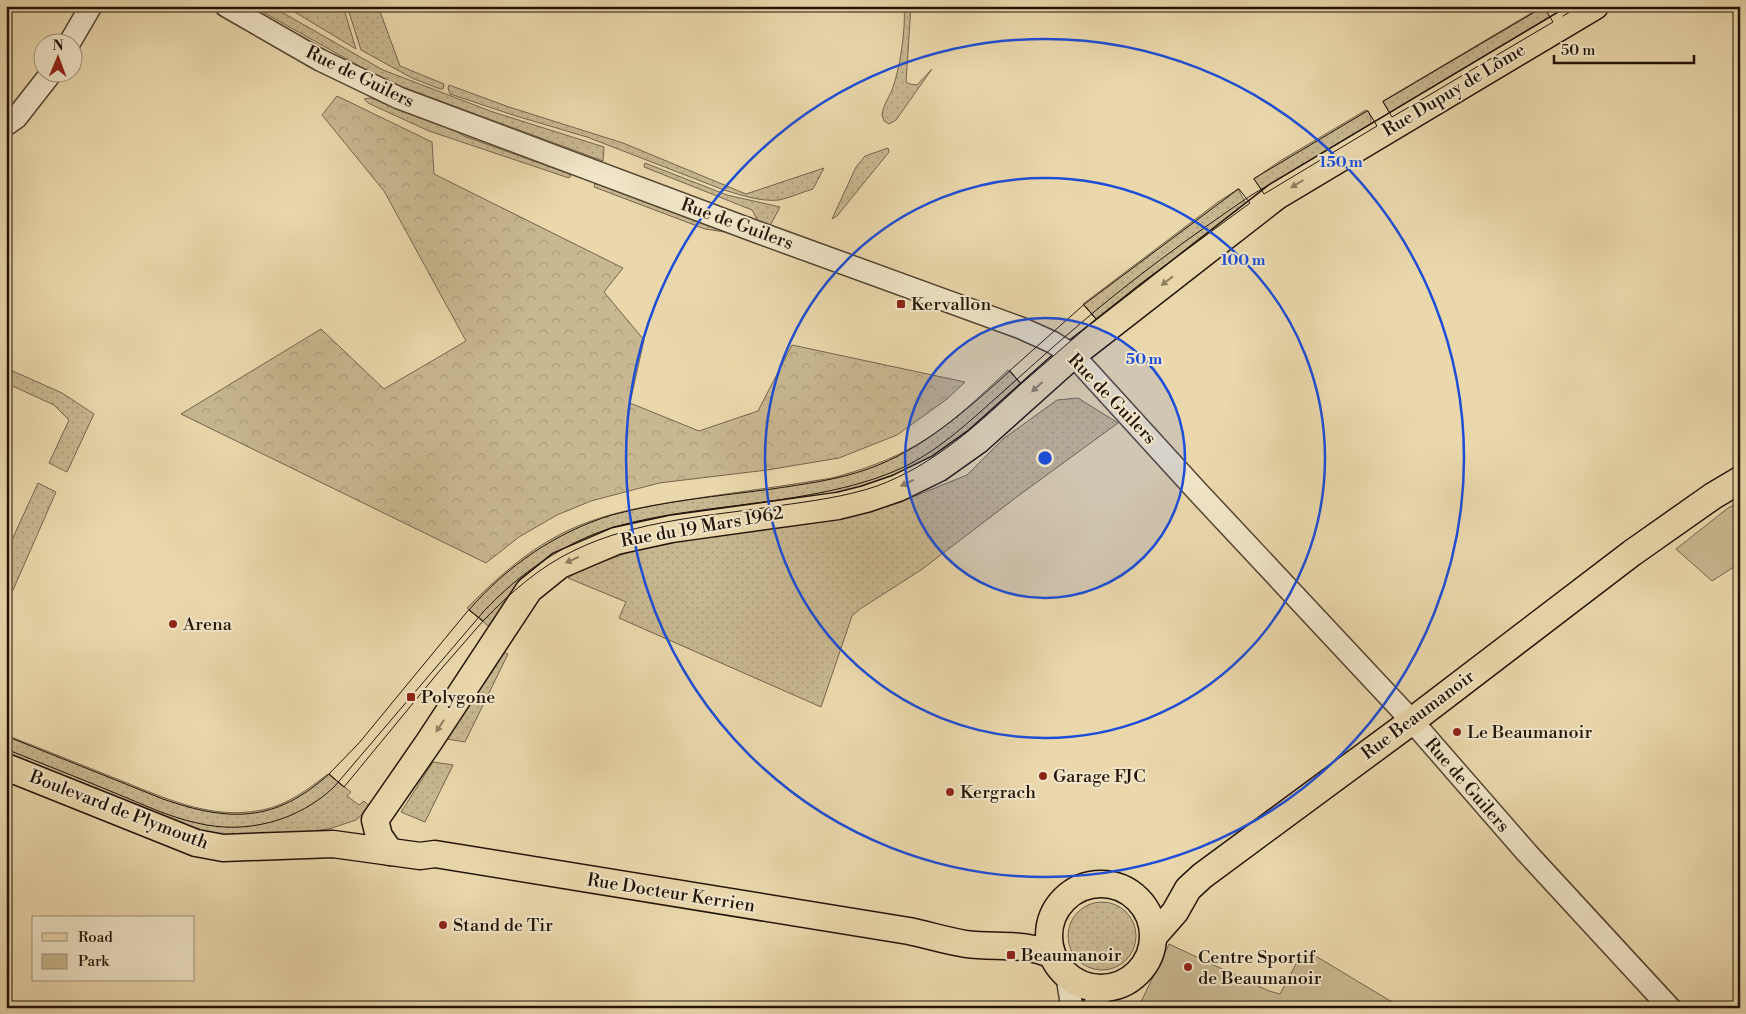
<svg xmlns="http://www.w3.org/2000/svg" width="1746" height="1014" font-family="'Libre Bodoni',serif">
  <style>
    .grass { fill: url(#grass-dots); stroke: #74654c }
    .forest { fill: url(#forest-crowns); stroke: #74654c }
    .park { fill: #c8b790; stroke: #74654c }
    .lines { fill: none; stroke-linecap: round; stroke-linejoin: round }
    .minor-casing { stroke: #534431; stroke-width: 24 }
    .major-casing { stroke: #211308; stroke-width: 29 }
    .minor { stroke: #f1e6c9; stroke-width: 21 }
    .major { stroke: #ead8ac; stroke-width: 26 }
    .tram { stroke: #211308; stroke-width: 1 }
    .oneway { fill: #907f62 }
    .ring { fill: none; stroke: #1d4ed8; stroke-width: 2.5 }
    .poi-dot { fill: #8f2418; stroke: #f1e6c9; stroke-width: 2 }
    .labels { text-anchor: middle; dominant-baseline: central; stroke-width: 4; stroke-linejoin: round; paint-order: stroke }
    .street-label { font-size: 18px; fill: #211308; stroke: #f1e6c9 }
    .poi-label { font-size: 18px; fill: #211308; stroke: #f1e6c9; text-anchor: start }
    .centre { fill: #1d4ed8; stroke: #f1e6c9; stroke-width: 2.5 }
    .ring-label { font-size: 15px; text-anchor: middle; font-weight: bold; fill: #1d4ed8; stroke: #f1e6c9; stroke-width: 4; stroke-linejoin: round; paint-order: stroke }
  </style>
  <defs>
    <pattern id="grass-dots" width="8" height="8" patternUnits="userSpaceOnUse" patternTransform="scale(1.25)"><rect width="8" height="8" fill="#c8b790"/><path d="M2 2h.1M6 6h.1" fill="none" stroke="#ac9c7b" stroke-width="1.8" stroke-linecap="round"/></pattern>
    <pattern id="forest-crowns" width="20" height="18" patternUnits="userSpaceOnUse" patternTransform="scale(1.25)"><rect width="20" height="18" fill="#c8b790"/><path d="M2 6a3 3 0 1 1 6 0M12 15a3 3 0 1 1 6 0" fill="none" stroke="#ac9c7b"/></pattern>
  </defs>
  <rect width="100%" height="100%" fill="#ead8ac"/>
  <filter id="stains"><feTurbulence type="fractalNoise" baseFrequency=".004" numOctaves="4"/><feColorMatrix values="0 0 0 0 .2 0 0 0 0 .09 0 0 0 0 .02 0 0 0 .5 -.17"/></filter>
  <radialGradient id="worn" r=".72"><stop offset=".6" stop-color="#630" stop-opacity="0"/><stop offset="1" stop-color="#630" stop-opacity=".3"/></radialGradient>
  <g class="grass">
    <polygon points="252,6 271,6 383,70 493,112 604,147 603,161 386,81"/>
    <polygon points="287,6 343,6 356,49 288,8"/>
    <polygon points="347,6 378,6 400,66 444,84 443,89 440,89 412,78 361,50"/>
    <path d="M904 6H911L906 82 910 84 917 85 932 69 896 120 889 124 884 121 882 115C883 106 888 99 892 90 900 69 906 29 904 6Z"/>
    <polygon points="1543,6 1553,22 1394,114 1390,113 1383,101"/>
    <path d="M449 85 509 107 623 143 746 194 824 168 813 189C802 192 790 198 779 200 761 202 741 195 724 190L587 137 516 116 450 94 448 88Z"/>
    <polygon points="370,98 450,128 464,136 567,173 571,176 569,178 429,131 368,103 364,99"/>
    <path d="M1366 110C1374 117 1371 124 1367 131L1266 191 1262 190 1254 179 1280 161Z"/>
    <polygon points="888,148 889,152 837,216 832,219 856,167 865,156"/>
    <polygon points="645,163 727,195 780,207 770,226 758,221 752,210 644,167"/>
    <polygon points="595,183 725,232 705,229 594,187"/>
    <polygon points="1238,189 1246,204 1098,321 1083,304 1218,202"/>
    <polygon points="6,368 62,393 94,414 67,472 49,463 69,420 54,405 6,383"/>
    <path d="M1008 370 1021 384 1010 405 893 484 604 540 494 631 467 608C495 580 524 553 559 535 604 511 654 505 705 497 747 491 790 485 832 478 862 470 891 460 918 444 952 424 980 396 1008 370Z"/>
    <polygon points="1078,398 1118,423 1018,496 921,570 860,609 852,616 821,707 619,618 626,602 568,578 580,570 638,549 738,532 851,517 898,503 967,475 1003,439 1057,400"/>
    <polygon points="38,483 56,492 6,606 6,553"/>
    <polygon points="503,652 508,654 465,742 447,739"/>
    <path d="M6 735C42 749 77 763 112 777 161 796 209 821 262 810 288 805 308 789 328 774L351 792 347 796 359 805 364 801 370 807 356 820 329 829 261 837 214 836 6 759Z"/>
    <polygon points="433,762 453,765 425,822 401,812"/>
    <circle cx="1102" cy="936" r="34"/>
  </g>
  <polygon class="forest" points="337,96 432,142 434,174 623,268 604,292 644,340 630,403 699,431 758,411 792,345 965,382 947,399 897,435 839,458 767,470 659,483 591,501 557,515 519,537 486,563 181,414 321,329 384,389 466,341 384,191 322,115"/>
  <g class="park">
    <polygon points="1740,502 1740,563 1712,581 1676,549 1728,508"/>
    <polygon points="1169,944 1269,991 1280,994 1304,949 1402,1008 1138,1008"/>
  </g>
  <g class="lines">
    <g class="minor-casing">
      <g id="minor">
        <polyline points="226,6 320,60 399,98 757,232 1021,328 1052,342 1073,355 1197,491 1412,721 1527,853 1670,1008"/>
        <polyline points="70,42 91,6"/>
        <polyline points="6,125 16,118 52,72"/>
        <polyline points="1067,977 1072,1008"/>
        <polyline points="1093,1008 1099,996 1106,989"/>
      </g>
    </g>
    <g class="major-casing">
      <g id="major">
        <path d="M6 767 196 843 223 848 333 844 420 856 435 854 909 931C928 935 947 941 966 944 995 948 1025 942 1052 955"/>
        <polyline points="390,852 379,836 375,820 429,742 529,590 560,565 616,541 671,529 838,506 866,499 898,488 939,468 977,441 1073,355 1277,196 1595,6"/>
        <circle cx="1101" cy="936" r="52"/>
        <polyline points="1154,936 1175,912 1188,889 1202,876 1412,721 1632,553 1713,496 1740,480"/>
      </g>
    </g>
    <use href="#minor" class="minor"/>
    <use href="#major" class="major"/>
    <g class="tram">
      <polygon points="1544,7 1553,22 1392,117 1383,102"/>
      <polyline points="1563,16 1580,6"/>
      <polygon points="1368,111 1377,126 1264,194 1254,179"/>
      <polygon points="1239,189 1250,203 1140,284 1096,319 1084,305"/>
      <polygon points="1084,305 1096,319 1021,384 1010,371"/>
      <path d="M1010 371 1021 384C977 425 934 465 877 486 845 497 811 501 777 506 710 516 637 520 575 550 539 567 510 593 483 621L469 610C507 566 556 532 612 515 663 501 719 496 772 489 804 484 837 480 868 469 924 449 966 410 1010 371Z"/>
      <polygon points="469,610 483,621 442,668 344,787 329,774 359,743"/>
      <path d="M6 736 163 799C229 822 275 823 329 774L344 787"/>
      <path d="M6 749C43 764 79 778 115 793 142 804 169 817 197 823 246 835 298 821 334 787L484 611C520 573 563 543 614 527 667 512 724 508 778 500 823 493 867 485 908 465 941 448 969 422 997 397 1023 374 1048 351 1074 329 1129 281 1190 237 1250 196L1568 6"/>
    </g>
  </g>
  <defs><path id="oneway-solid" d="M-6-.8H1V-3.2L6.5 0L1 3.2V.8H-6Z" transform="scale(1.25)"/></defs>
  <g class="oneway">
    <use href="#oneway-solid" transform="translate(1297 184) rotate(149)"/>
    <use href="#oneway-solid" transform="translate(1167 281) rotate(142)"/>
    <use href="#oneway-solid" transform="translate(1037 387) rotate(138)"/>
    <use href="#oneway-solid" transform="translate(907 483) rotate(155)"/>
    <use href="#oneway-solid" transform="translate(572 560) rotate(156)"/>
    <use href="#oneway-solid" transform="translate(440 726) rotate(123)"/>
  </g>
  <circle cx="1045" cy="458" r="140" fill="#1d4ed8" fill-opacity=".12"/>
  <g class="ring">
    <circle cx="1045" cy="458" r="140"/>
    <circle cx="1045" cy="458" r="280"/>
    <circle cx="1045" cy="458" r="419"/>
  </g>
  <g class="poi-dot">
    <rect x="896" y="299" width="10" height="10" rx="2.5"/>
    <circle cx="173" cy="624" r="5"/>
    <rect x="406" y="692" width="10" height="10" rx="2.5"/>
    <circle cx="1457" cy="732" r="5"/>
    <circle cx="1043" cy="776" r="5"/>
    <circle cx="950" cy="792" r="5"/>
    <circle cx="443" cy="925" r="5"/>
    <rect x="1006" y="950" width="10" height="10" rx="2.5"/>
    <circle cx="1188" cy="967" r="5"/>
  </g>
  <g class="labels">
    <g class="street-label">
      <text transform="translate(360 77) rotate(26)">Rue de Guilers</text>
      <text transform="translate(1454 90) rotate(-31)">Rue Dupuy de Lôme</text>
      <text transform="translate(737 224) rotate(20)">Rue de Guilers</text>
      <text transform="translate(1112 399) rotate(46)">Rue de Guilers</text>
      <text transform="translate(702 527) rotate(-10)">Rue du 19 Mars 1962</text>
      <text transform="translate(1418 715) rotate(-37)">Rue Beaumanoir</text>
      <text transform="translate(1467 785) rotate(49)">Rue de Guilers</text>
      <text transform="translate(119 810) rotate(21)">Boulevard de Plymouth</text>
      <text transform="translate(671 893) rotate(9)">Rue Docteur Kerrien</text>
    </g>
    <g class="poi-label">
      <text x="911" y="304">Kervallon</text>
      <text x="183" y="624">Arena</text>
      <text x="421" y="697">Polygone</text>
      <text x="1467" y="732">Le Beaumanoir</text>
      <text x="1053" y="776">Garage FJC</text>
      <text x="960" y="792">Kergrach</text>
      <text x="453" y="925">Stand de Tir</text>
      <text x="1021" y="955">Beaumanoir</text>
      <text x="1198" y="957">Centre Sportif<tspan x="1198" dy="21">de Beaumanoir</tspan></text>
    </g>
  </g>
  <circle cx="1045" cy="458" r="8" class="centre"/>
  <g class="ring-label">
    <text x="1341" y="167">150 m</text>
    <text x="1243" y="265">100 m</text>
    <text x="1144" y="364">50 m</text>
  </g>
  <rect width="1746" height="1014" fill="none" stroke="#ead8ac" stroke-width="25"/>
  <rect x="8" y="8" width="1731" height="999" fill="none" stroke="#211308" stroke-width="2.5"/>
  <rect x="12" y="12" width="1721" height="989" fill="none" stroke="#211308"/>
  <rect x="32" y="916" width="162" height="65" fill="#f1e6c9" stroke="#9e927c"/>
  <rect x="42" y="933" width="25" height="8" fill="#ead8ac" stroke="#9e927c"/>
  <text x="78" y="942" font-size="15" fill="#211308">Road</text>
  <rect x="42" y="954" width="25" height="15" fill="#c8b790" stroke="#9e927c"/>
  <text x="78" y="966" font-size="15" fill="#211308">Park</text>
  <g transform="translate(58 58) rotate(1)"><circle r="24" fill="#f1e6c9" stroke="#9e927c"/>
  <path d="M0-4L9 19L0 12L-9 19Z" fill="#8f2418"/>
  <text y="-8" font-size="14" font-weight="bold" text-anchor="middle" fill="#211308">N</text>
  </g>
  <path d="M1554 55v8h140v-8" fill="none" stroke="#211308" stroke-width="2.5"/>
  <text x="1561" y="55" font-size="15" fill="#211308" stroke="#f1e6c9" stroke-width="4" paint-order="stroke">50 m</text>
  <rect width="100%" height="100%" filter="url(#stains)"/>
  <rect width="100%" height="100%" fill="url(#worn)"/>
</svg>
